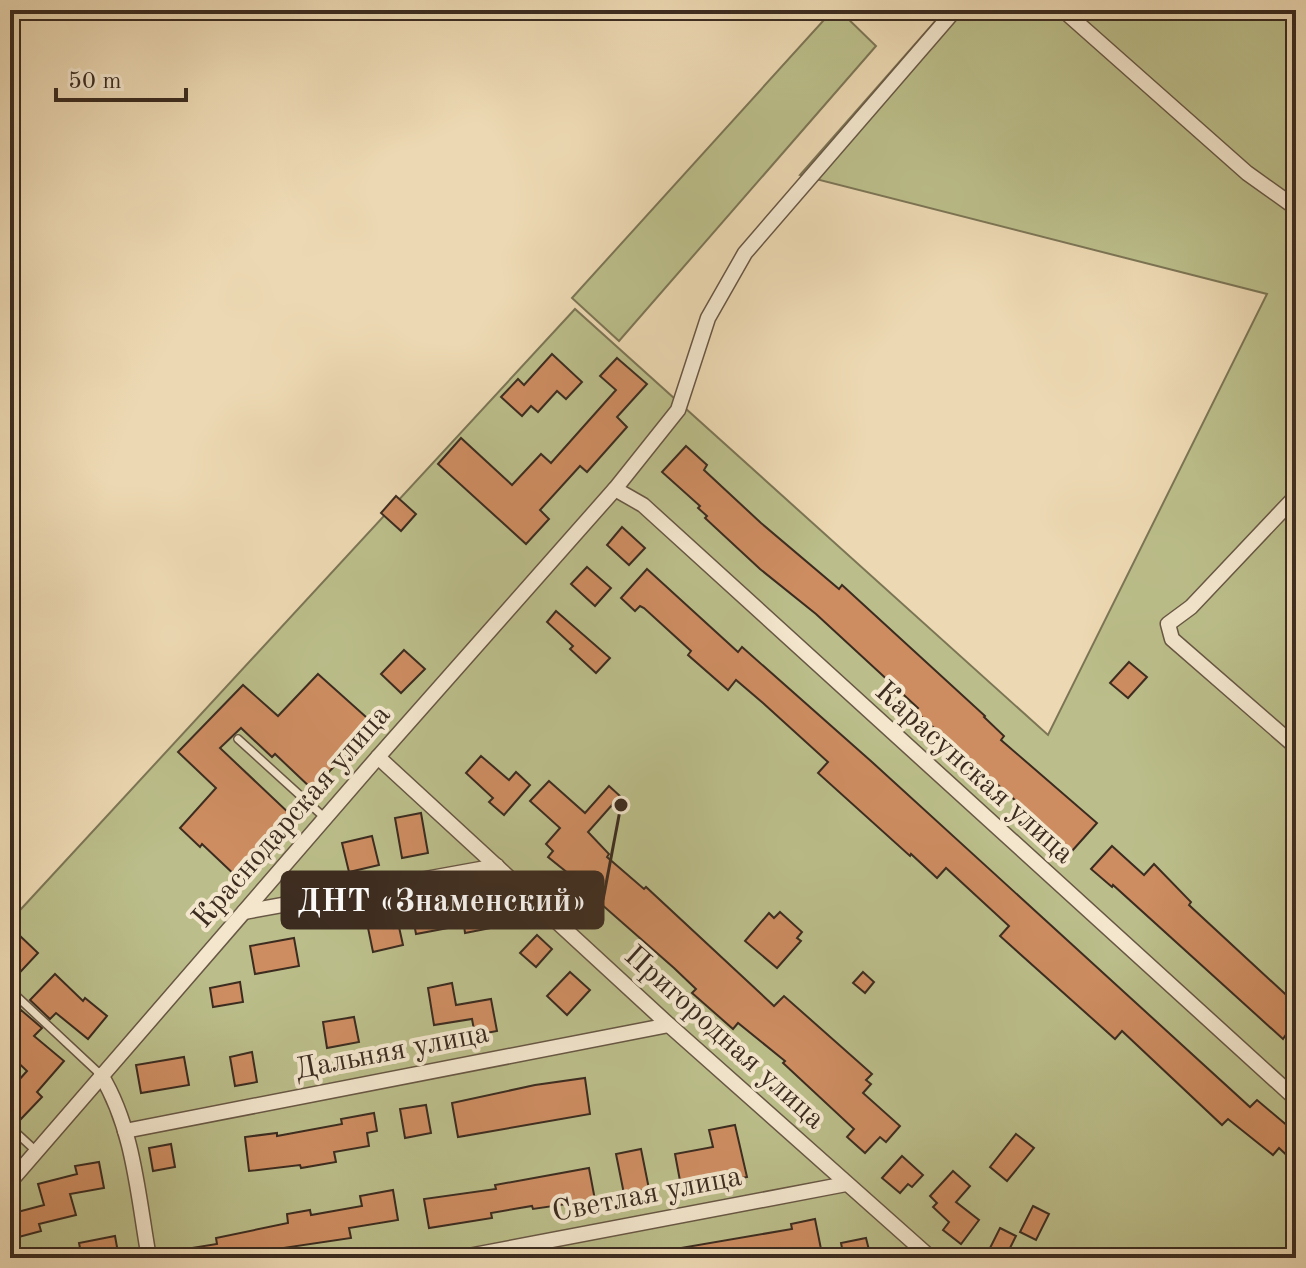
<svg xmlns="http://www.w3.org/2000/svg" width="1306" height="1268" font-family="'Old Standard TT',serif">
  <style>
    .green { fill: #bbbe8a; stroke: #7c7555; stroke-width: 2 }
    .building { fill: #cd8d61; stroke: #3c2c20; stroke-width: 2 }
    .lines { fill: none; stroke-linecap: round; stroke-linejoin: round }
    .service-casing { stroke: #685744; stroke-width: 10 }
    .minor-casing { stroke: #685744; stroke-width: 17 }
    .service { stroke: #f3e6cd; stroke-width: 7 }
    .minor { stroke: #f3e6cd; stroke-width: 14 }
    .labels { text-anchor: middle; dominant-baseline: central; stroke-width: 8; stroke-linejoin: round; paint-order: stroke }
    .street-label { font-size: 30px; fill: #3c2c20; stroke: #f3e6cd }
    .leader { fill: none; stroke: #3c2c20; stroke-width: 3 }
    .callout-dot { fill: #3c2c20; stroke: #f3e6cd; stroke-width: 3 }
    .callout { fill: #3c2c20; stroke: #3c2c20; stroke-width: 3 }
    .callout-label { font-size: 32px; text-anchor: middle; font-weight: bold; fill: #fff }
  </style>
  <rect width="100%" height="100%" fill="#ecd8b2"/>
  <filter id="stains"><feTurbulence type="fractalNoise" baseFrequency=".0025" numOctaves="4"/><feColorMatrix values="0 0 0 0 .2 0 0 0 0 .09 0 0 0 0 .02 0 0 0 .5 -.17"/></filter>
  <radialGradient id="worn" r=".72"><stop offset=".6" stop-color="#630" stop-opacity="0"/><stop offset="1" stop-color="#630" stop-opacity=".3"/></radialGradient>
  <g class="green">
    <polygon points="833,10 839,10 876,46 619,341 572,298"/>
    <polygon points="945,10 1296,10 1296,1258 10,1258 10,921 575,309 1048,735 1267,294 800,175"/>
  </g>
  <g class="building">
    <polygon points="552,354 582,382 566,399 557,391 538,412 531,406 522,416 501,397 518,379 524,385"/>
    <polygon points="617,358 647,384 617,417 627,427 587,472 580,466 540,510 549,519 526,544 438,464 461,438 512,485 541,454 551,463 616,390 600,376"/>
    <polygon points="686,446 707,465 704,470 761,523 839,589 842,585 985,716 984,717 1004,736 1001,740 1097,823 1072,851 915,711 918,708 816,614 760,569 705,518 707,516 698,508 700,506 662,472"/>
    <polygon points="396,496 416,514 401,531 381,513"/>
    <polygon points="622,527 645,548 629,565 607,545"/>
    <polygon points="587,567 611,588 595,606 571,584"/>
    <polygon points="647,569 738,652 742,647 872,762 1250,1107 1257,1100 1296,1133 1296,1164 1279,1148 1273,1155 1228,1119 1222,1125 1122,1031 1115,1039 1000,936 1009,926 946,868 937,878 911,854 910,856 818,773 828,762 763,703 736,680 728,690 688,655 691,651 644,608 640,606 635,611 621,598"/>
    <polygon points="556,611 610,658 596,673 570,649 573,646 547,622"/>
    <polygon points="404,650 425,669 401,693 381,674"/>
    <polygon points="1129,662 1147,677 1128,698 1110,683"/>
    <polygon points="318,674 375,725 312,789 275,754 272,757 241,728 220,748 292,816 259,851 262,854 239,879 202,844 200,847 180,828 216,788 178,752 243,685 278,716"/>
    <polygon points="481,756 509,780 516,772 530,785 504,815 489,802 493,798 466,773"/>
    <polygon points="549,781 585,813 609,786 620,796 588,832 609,854 607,857 644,889 646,887 774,1006 784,996 872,1074 866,1080 871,1084 863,1093 900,1126 886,1142 880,1137 865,1153 847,1137 854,1129 783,1063 785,1061 738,1023 733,1029 692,993 696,989 674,968 592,896 594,894 548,857 553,851 546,844 560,828 530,801"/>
    <polygon points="421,813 428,853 402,858 395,818"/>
    <polygon points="372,836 379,865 349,872 342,843"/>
    <polygon points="1112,846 1144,875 1154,864 1191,902 1189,905 1296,1004 1296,1046 1285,1036 1283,1039 1113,885 1112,887 1091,869"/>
    <polygon points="486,895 489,909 497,907 501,926 465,933 464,925 416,934 411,907"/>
    <polygon points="780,912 802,932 797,938 801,941 777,968 745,941 769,913 774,918"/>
    <polygon points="391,917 394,928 399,927 403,945 373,952 367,923"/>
    <polygon points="18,934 38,953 10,983 10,942"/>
    <polygon points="537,935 552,949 536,967 520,953"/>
    <polygon points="294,938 299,966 255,974 250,946"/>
    <polygon points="570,972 590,990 567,1015 547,996"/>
    <polygon points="863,972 874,982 865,993 853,983"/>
    <polygon points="55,974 83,1001 85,998 107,1016 88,1039 56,1013 50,1019 30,1000"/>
    <polygon points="240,982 243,1002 213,1007 210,988"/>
    <polygon points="452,983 456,1005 491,999 497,1031 475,1035 472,1019 434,1025 428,988"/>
    <polygon points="10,1009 16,1015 21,1010 42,1028 34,1036 64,1061 37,1092 42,1097 19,1121 10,1113 10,1090 27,1071 10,1055"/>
    <polygon points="354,1017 359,1042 327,1048 323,1022"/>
    <polygon points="252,1052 257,1082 235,1086 230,1057"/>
    <polygon points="184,1057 189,1085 141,1093 136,1065"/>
    <polygon points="585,1078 590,1114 458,1137 452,1103 535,1085"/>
    <polygon points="426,1105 431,1133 405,1138 400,1109"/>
    <polygon points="374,1113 377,1131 367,1133 369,1146 334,1152 336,1162 301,1168 300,1165 249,1171 245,1137 277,1133 277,1136 342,1124 341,1119"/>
    <polygon points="735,1125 747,1177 723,1182 722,1178 681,1186 675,1154 713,1147 709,1130"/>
    <polygon points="1016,1134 1034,1148 1007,1181 990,1167"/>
    <polygon points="171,1144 175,1167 153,1171 149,1148"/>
    <polygon points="641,1149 649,1189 624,1194 616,1154"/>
    <polygon points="902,1156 923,1175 912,1187 908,1184 900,1193 882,1178"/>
    <polygon points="99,1162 104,1188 70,1194 76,1215 39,1224 41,1231 15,1238 10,1214 44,1205 38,1184 77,1174 75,1166"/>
    <polygon points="589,1168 595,1200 533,1209 532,1206 491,1213 492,1218 429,1228 424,1199 496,1189 495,1185"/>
    <polygon points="953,1171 970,1186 956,1202 979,1220 961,1244 943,1230 949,1222 933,1207 937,1203 930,1196"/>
    <polygon points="393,1190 398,1220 349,1228 351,1238 283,1248 285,1258 179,1258 179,1250 217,1244 216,1238 288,1223 287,1214 310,1210 311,1215 362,1206 360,1196"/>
    <polygon points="1033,1206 1049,1214 1036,1240 1020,1232"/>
    <polygon points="815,1219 821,1249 811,1251 812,1258 670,1258 669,1250 792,1229 791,1224"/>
    <polygon points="1000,1228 1016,1236 1005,1258 985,1258"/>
    <polygon points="115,1236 119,1258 82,1258 79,1243"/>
    <polygon points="866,1238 871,1258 844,1258 841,1243"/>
  </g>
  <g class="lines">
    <g class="service-casing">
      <g id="service">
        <polyline points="238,739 325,818"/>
        <polyline points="10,990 101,1075"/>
        <polyline points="10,1127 36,1151"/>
      </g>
    </g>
    <g class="minor-casing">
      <g id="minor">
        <polyline points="1063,10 1247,173 1296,208"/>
        <polyline points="615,489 643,505 1296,1099"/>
        <polyline points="1296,496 1191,607 1168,624 1172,639 1296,747"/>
        <polyline points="378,757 669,1025 931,1258"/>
        <polyline points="244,912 497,866"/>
        <path d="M101 1075C134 1129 138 1197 149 1258"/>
        <polyline points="125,1131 669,1025"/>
        <polyline points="10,1182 378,757 615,489 678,410 708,318 745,253 955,10"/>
        <polyline points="458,1258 846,1184"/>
      </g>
    </g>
    <use href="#service" class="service"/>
    <use href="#minor" class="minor"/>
  </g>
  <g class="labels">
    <g class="street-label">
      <text transform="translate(974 773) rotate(42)">Карасунская улица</text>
      <text transform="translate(292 817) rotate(-49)">Краснодарская улица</text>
      <text transform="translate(724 1038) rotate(42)">Пригородная улица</text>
      <text transform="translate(392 1052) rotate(-11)">Дальняя улица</text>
      <text transform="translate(647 1195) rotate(-11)">Светлая улица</text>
    </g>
  </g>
  <path class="leader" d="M621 805L603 900"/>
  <circle class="callout-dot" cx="621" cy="805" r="8"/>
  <rect class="callout" x="282" y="872" width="321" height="56" rx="8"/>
  <g class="callout-label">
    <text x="442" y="911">ДНТ «Знаменский»</text>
  </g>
  <rect width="1306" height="1268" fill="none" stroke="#ecd8b2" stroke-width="40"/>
  <rect x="12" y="12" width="1282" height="1244" fill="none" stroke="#3c2c20" stroke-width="4"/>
  <rect x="20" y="20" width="1266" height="1228" fill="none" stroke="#3c2c20" stroke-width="2"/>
  <path d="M56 88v12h130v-12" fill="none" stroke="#3c2c20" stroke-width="4"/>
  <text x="68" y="88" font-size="24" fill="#3c2c20" stroke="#f3e6cd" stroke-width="6" paint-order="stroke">50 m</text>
  <rect width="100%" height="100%" filter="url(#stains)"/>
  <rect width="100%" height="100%" fill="url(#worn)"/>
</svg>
